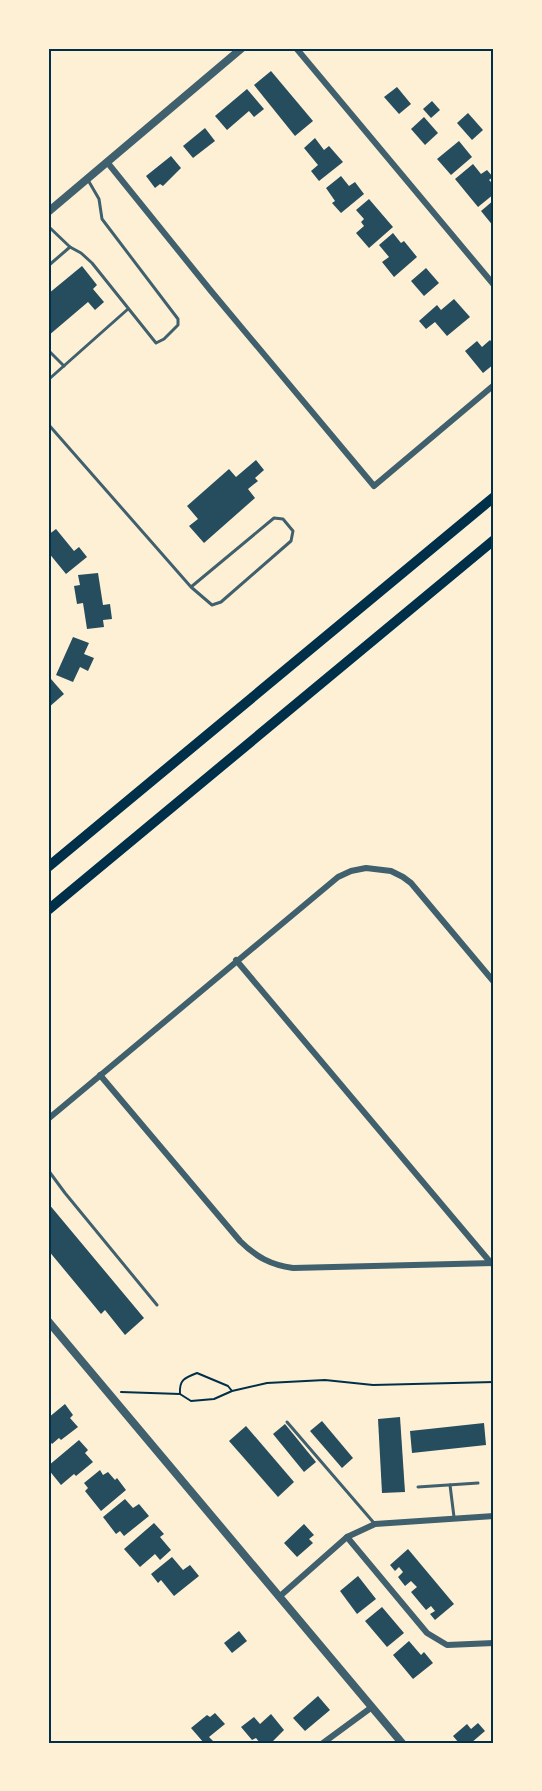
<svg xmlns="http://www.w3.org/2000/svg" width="542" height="1791" font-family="'IBM Plex Sans',sans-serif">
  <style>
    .building { fill: #264d5e }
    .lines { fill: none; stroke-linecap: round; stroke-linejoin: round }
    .path { stroke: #003049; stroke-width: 2 }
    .service { stroke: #3f606c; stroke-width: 3 }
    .minor { stroke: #3f606c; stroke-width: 6 }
    .tertiary { stroke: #3f606c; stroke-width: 8 }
    .motorway { stroke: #003049; stroke-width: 10 }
    .neatline { fill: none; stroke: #003049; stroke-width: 2 }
  </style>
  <rect width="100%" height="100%" fill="#fdf0d5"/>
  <g class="building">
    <polygon points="271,71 313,121 295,136 254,85"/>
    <polygon points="397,87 411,104 399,114 384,97"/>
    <polygon points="247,89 264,109 254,117 249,111 227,130 215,116"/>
    <polygon points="432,101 440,110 431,118 423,109"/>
    <polygon points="468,113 483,130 472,140 457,123"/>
    <polygon points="424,117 438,133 425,145 411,129"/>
    <polygon points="205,128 215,141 193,158 183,146"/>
    <polygon points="315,138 324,150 329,146 343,162 319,181 311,171 318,165 304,148"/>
    <polygon points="459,141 472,157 451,175 437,159"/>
    <polygon points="171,156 181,168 163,186 160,184 155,188 146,176"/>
    <polygon points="473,164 481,174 487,170 493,177 489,180 494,185 494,194 478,207 455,179"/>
    <polygon points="341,176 349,186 355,182 364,194 341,213 332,203 335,201 326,188"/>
    <polygon points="369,199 393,227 369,248 356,233 364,226 361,222 364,219 356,210"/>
    <polygon points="494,200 494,227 481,211"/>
    <polygon points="393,233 401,243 404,241 417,257 394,277 382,262 389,257 379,245"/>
    <polygon points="82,266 97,285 93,289 104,302 95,310 88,302 48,336 48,294"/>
    <polygon points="426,268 439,283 424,296 411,281"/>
    <polygon points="454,299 470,317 447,336 435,322 426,329 419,321 437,305 441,310"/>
    <polygon points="490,340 494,345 494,364 483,373 465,351 477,341 482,347"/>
    <polygon points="256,460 264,470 255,478 258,481 248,489 255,498 204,543 189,526 198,519 187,506 229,469 236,477"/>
    <polygon points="56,529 74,551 79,547 87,557 66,574 48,552 48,535"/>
    <polygon points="98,573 103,605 110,604 112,619 103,620 104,627 87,629 83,603 77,604 74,586 80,585 78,575"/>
    <polygon points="73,637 89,643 84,654 94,658 88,671 80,667 73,682 56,675"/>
    <polygon points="51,679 64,694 48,708 48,682"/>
    <polygon points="48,1203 144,1318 125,1335 105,1310 101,1314 48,1250"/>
    <polygon points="65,1404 73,1415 70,1418 78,1427 61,1440 59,1438 52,1444 48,1439 48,1418"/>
    <polygon points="400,1417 405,1492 382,1493 378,1419"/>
    <polygon points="322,1421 353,1458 342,1468 310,1431"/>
    <polygon points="484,1423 486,1445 412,1453 410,1431"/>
    <polygon points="285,1424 316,1462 304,1472 273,1434"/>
    <polygon points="246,1426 294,1482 278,1497 229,1441"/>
    <polygon points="79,1440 88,1450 85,1453 93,1462 76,1476 74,1474 61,1485 48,1469 48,1466"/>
    <polygon points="100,1470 103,1475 108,1472 115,1480 117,1478 126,1490 101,1511 85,1491 88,1488 84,1483"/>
    <polygon points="125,1499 133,1508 139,1504 149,1516 124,1536 120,1531 116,1534 103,1517"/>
    <polygon points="154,1523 164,1534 160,1537 171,1550 160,1560 155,1554 140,1567 124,1549"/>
    <polygon points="304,1524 314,1535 309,1539 313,1543 297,1557 284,1543"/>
    <polygon points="408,1549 454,1604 435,1620 430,1614 435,1611 431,1606 426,1610 411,1592 417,1587 411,1581 405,1586 398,1577 403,1572 399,1567 395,1571 390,1565"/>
    <polygon points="172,1557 183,1570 190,1565 199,1576 174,1596 161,1580 158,1583 151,1574"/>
    <polygon points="358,1576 376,1599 357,1614 340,1591"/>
    <polygon points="382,1607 404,1633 387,1647 365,1621"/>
    <polygon points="239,1631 247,1641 232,1653 224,1643"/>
    <polygon points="409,1641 421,1655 424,1652 433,1663 413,1679 393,1655"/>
    <polygon points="318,1696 330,1710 305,1731 293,1718"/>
    <polygon points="215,1713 225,1724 209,1737 213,1741 204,1743 191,1728 207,1715 210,1717"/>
    <polygon points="271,1714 284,1730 271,1743 260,1743 256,1738 252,1740 241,1727 254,1717 260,1724"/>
    <polygon points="478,1723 485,1731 471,1743 459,1743 453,1736 467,1724 471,1729"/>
  </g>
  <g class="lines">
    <g class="path">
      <polyline points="121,1392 180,1394 191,1401 214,1399 232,1391 267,1383 325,1380 373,1385 494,1382"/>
      <path d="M180 1394C179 1380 184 1378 197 1373L228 1386 232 1391"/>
    </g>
    <g class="service">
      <polyline points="48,226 70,247 48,266"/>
      <polyline points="70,247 81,253 92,263 156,343 164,339 178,325 178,319 102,219 99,199 88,180"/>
      <polyline points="48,350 64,366"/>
      <polyline points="48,380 128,309"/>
      <polyline points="48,424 191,587 212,605 221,602 291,541 293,531 283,519 274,518 191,587"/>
      <polyline points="48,1170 65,1193 157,1305"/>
      <polyline points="287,1422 374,1523"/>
      <polyline points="450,1485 454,1517"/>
      <polyline points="418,1487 478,1483"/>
    </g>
    <g class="minor">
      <polyline points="296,48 494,285"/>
      <polyline points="107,162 211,291 374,486 494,385"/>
      <polyline points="236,960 491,1263"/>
      <path d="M100 1075 240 1241C256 1257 271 1265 293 1268L494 1263"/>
      <polyline points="48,1119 338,877 351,871 366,868 391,871 403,877 411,883 494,982"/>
      <polyline points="347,1537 427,1633 447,1645 494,1643"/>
      <polyline points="279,1597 347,1537 375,1524 494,1516"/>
      <polyline points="323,1743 372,1707"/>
    </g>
    <g class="tertiary">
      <polyline points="48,212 242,48"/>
      <polyline points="48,1321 402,1743"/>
    </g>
    <g class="motorway">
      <polyline points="48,867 494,497"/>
      <polyline points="48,910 494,540"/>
    </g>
  </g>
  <rect width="542" height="1791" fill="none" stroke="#fdf0d5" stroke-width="99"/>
  <rect x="50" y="50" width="442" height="1692" class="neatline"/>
</svg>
